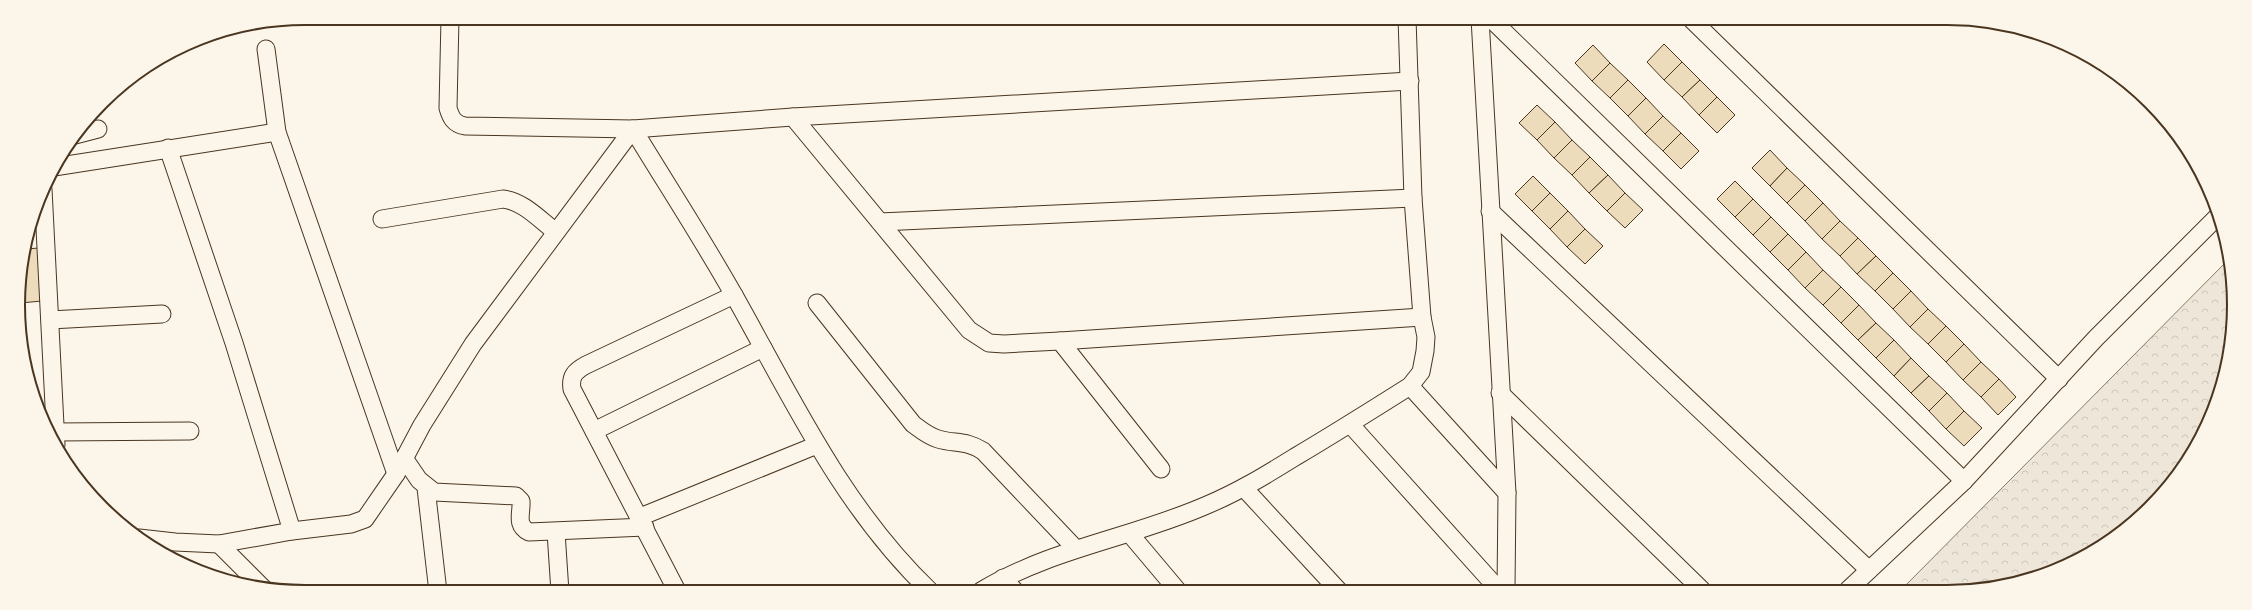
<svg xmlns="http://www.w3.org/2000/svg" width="2252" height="610" font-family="Poppins,sans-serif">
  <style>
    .forest { fill: url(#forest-crowns); stroke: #887966 }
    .building { fill: #ecdcbc; stroke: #4a3520 }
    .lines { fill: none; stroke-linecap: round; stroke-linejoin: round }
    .street-casing { stroke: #4a3520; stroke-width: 19 }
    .street { stroke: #fbf6e9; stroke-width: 17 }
    .rim { fill: none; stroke: #4a3520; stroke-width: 2 }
  </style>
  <defs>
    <pattern id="forest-crowns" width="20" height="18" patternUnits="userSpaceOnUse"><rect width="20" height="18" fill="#ede6d9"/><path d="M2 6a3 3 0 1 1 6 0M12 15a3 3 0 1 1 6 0" fill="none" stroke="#cdc6ba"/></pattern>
  </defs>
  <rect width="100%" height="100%" fill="#fbf6e9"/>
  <polygon class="forest" points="2229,259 2234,305 2229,361 2196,448 2136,521 2074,563 1984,590 1901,590"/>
  <g class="building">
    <polygon points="1664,44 1682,62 1664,80 1647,62"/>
    <polygon points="1593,45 1610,63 1592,81 1575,63"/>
    <polygon points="1682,62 1700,80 1682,97 1664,80"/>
    <polygon points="1610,63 1628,80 1610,98 1592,81"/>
    <polygon points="1628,80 1646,98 1628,116 1610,98"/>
    <polygon points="1700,80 1717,97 1699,115 1682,97"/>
    <polygon points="1717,97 1735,115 1717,133 1699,115"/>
    <polygon points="1646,98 1663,116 1645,134 1628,116"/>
    <polygon points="1537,105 1555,122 1537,140 1519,123"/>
    <polygon points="1663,116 1681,133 1663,151 1645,134"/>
    <polygon points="1555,122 1572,140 1554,158 1537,140"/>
    <polygon points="1681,133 1699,151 1681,169 1663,151"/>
    <polygon points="1572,140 1590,157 1572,175 1554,158"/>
    <polygon points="1770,150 1787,168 1770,186 1752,168"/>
    <polygon points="1590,157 1608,175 1589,193 1572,175"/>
    <polygon points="1787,168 1805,185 1787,203 1770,186"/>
    <polygon points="1608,175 1625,193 1607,211 1589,193"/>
    <polygon points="1533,176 1550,193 1532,211 1515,194"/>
    <polygon points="1735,181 1753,199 1735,217 1717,199"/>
    <polygon points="1805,185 1823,203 1805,221 1787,203"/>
    <polygon points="1550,193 1568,211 1550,229 1532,211"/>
    <polygon points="1625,193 1643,210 1625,228 1607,211"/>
    <polygon points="1753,199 1771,217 1753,235 1735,217"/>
    <polygon points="1823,203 1840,221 1822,239 1805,221"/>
    <polygon points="1568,211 1585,229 1567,247 1550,229"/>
    <polygon points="1771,217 1788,234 1770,252 1753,235"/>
    <polygon points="1840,221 1858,238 1840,256 1822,239"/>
    <polygon points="1585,229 1603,246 1585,264 1567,247"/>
    <polygon points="1788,234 1806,252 1788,270 1770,252"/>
    <polygon points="1858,238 1876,256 1857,274 1840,256"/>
    <polygon points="39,248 42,301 20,303 19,286 25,249"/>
    <polygon points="1806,252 1823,270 1805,288 1788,270"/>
    <polygon points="1876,256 1893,273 1875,291 1857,274"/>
    <polygon points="1823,270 1841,287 1823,305 1805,288"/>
    <polygon points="1893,273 1911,291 1893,309 1875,291"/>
    <polygon points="1841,287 1859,305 1841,323 1823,305"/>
    <polygon points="1911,291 1928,309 1910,327 1893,309"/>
    <polygon points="1859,305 1876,323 1858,340 1841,323"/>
    <polygon points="1928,309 1946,326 1928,344 1910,327"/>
    <polygon points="1876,323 1894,340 1876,358 1858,340"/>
    <polygon points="1946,326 1964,344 1946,362 1928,344"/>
    <polygon points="1894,340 1911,358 1894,376 1876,358"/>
    <polygon points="1964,344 1981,362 1963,380 1946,362"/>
    <polygon points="1911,358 1929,376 1911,393 1894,376"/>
    <polygon points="1981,362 1999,379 1981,397 1963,380"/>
    <polygon points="1929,376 1947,393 1929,411 1911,393"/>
    <polygon points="1999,379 2016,397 1998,415 1981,397"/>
    <polygon points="1947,393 1964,411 1946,429 1929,411"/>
    <polygon points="1964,411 1982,428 1964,446 1946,429"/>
  </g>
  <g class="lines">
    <g class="street-casing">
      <g id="street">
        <path d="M450 18 448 108C451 118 454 124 465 126L633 129 793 117 1410 81"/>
        <polyline points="1480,18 1507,493 1506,590"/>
        <polyline points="1490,18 1964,481"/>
        <polyline points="1691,19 2059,379"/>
        <polyline points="266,49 277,132 396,474"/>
        <polyline points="793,117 969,330 989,343 1004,344 1060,341 1422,317"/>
        <polyline points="75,135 98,129"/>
        <polyline points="168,148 234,343 292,531"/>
        <polyline points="54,167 277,132"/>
        <polyline points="43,189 56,445"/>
        <polyline points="1490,211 1869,570"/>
        <path d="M382 219 503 199C523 201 540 220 556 232"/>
        <polyline points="880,222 1413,198"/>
        <path d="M817 303 913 424C921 430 928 436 938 439 955 444 966 440 983 451L1075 548"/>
        <polyline points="50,320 162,314"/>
        <polyline points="1060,341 1161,469"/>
        <polyline points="1410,386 1507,493"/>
        <polyline points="1500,393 1702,590"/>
        <polyline points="1350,424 1499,590"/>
        <polyline points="594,431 763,348"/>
        <polyline points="55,432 190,431"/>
        <path d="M404 458 419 480 434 492 516 496 521 501C522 513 515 525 529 532L645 527"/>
        <polyline points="426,488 438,592"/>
        <polyline points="1244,488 1339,591"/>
        <polyline points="640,517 817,445"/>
        <polyline points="556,532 560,592"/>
        <polyline points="1130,534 1178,591"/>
        <path d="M139 538 175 542 219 544 292 531 351 524 365 519 396 474 422 425 473 344 633 129C667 185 703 240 735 297 793 400 843 508 930 591"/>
        <polyline points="219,544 263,588"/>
        <polyline points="1003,578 1015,591"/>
        <polyline points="1848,590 1964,481 2096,338 2218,216"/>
        <path d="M677 591 572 389C570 376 575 371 586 365L734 295"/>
        <path d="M981 591C1052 548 1132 538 1207 505 1238 492 1266 475 1295 457 1334 434 1372 410 1410 386L1421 372 1425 351 1426 337 1422 317 1413 198 1407 18"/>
      </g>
    </g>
    <use href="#street" class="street"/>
  </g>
  <path d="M0 0H2252V610H0ZM305 25H1947A280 280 0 0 1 2227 305V305A280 280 0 0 1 1947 585H305A280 280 0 0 1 25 305V305A280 280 0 0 1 305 25Z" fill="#fbf6e9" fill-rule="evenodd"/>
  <path class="rim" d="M305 25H1947A280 280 0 0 1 2227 305V305A280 280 0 0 1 1947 585H305A280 280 0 0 1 25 305V305A280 280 0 0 1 305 25Z"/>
</svg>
